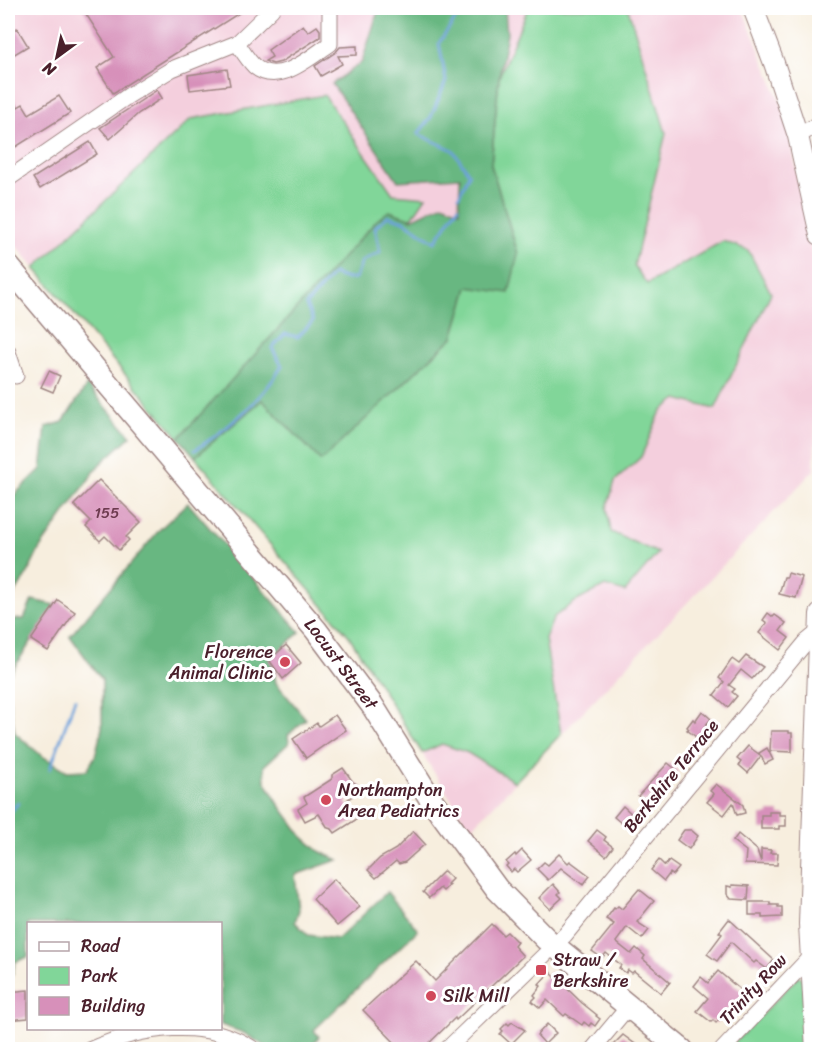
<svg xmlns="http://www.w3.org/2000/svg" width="827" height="1057" font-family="Sriracha,sans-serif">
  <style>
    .built { fill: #f4cfdd }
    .green { fill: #81d699; stroke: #667a62; stroke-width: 1.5 }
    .forest { fill: #68b781; stroke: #596b56; stroke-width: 1.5 }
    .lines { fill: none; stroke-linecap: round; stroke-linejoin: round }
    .stream { stroke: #6da2da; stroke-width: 3 }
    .building { fill: #d790ba }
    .minor-casing { stroke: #a08684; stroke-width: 17 }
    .major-casing { stroke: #a08684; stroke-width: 22 }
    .highway-casing { stroke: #a08684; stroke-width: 25 }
    .minor { stroke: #fff; stroke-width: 15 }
    .major { stroke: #fff; stroke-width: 20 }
    .highway { stroke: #fff; stroke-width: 22 }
    .poi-dot { fill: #d1495b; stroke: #fff; stroke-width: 2 }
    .labels { text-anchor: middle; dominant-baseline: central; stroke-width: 6; stroke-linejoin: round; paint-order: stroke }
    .number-label { font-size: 15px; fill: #6d3b4f }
    .poi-label { font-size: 18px; fill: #4a1f2b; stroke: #fff; text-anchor: start }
    .street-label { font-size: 18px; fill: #4a1f2b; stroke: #fff }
  </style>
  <rect width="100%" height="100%" fill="#fff"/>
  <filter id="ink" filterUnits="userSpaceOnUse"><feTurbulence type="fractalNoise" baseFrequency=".0167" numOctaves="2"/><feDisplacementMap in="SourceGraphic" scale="12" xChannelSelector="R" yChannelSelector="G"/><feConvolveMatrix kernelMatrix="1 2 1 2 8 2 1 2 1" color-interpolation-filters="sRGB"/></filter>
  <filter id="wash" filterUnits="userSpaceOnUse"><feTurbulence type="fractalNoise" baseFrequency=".008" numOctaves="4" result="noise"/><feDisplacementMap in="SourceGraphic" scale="24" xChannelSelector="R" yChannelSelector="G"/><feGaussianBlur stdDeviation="1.35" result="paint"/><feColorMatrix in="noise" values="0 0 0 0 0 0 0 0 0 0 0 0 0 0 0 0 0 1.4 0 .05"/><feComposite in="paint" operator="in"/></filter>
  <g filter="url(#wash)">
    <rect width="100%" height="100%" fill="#f7eede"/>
    <polygon class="built" points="8,8 742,8 786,115 819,291 814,470 470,830 349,636 8,236"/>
    <g class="green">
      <polygon points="528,8 628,8 666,133 634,266 647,284 723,241 748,250 771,293 715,409 677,399 661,411 641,457 615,481 607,508 611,532 658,553 625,592 605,586 575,602 554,617 545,639 561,734 515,782 468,753 442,744 422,753 349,636 195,457 262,400 321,460 453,337 468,287 518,254 491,165 499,77"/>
      <polygon points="324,95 393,194 426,197 411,219 389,211 179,438 35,268 191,119"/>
      <polygon points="799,976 803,979 807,1049 727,1050"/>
    </g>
    <g class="forest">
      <polygon points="379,8 505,8 507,34 499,77 491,165 518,254 509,293 468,287 453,337 321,461 262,400 195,457 179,438 377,220 389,211 412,219 443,204 459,211 460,177 398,181 332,84 362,62"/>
      <polygon points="87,385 131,436 99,465 40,548 28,573 8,605 8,501 41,469 46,427 63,422"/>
      <polygon points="188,503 300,632 269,660 273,666 276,683 306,719 288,735 289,743 264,766 265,781 278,803 302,836 319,851 338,860 295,875 299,910 295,922 308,935 338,939 387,892 418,930 314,1030 319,1037 314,1042 315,1049 269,1049 244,1033 221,1025 220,924 28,924 28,957 15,962 13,973 8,980 8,694 15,733 42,756 67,771 87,770 95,756 102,728 102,680 70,636 161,528"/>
      <polygon points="32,600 55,605 8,677 8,619 24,619"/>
    </g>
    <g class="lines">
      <g class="stream">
        <polyline points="459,196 469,174 453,150 418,134 431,117 446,81 439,43 463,8"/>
        <path d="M195 450C228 428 262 401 282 366L272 348 285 334 298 337 313 321 306 305 333 274 347 279 356 278 362 261 380 252 375 227 388 216 404 221 435 242 458 207"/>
        <polyline points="50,769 75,699"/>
        <polyline points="8,815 18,803"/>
      </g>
    </g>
    <g id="blocks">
      <g class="building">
        <polygon points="82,8 247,8 113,93 97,68 114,57"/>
        <polygon points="303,25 308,32 317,26 320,30 320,37 281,62 273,64 265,61 272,57 268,50"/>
        <polygon points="17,28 28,46 8,58 8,34"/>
        <polygon points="357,46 357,55 338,56 342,64 321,76 315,66 336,52 340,47"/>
        <polygon points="227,69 230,85 190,90 188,75"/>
        <polygon points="8,89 18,107 23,104 29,114 59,96 70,113 14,148 8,138"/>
        <polygon points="157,90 162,98 139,113 110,139 100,128"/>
        <polygon points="90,142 97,154 40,189 33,178"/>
        <polygon points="49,371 60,376 53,392 41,387"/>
        <polygon points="99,480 141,522 126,537 129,540 119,550 105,536 100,541 86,527 91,522 74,505"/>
        <polygon points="788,573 802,577 796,598 779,594 784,577 787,577"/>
        <polygon points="58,600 75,612 48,651 31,640"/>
        <polygon points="768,613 773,617 775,615 786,623 780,631 789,638 780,650 759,633 767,623 763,620"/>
        <polygon points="286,645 301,663 283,679 269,660"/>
        <polygon points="746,656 763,667 752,679 741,670 729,685 735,689 732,692 737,696 728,707 714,695 724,682 719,678 732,659 739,664"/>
        <polygon points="702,711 711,719 704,727 708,730 700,740 687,730 689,729 687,727 693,719 695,721"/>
        <polygon points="335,715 346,730 306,758 293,739 317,723 319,726"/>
        <polygon points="771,731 789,731 789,733 792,733 792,752 770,751"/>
        <polygon points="748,746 760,755 759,753 767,748 773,760 765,764 761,756 748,773 739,765 741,762 737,759"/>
        <polygon points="668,763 678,771 662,790 659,788 645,803 638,796"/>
        <polygon points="343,768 353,782 363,788 347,800 346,803 357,819 335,833 332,829 328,828 319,814 305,821 298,809 307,803 304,797 332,779 332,775"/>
        <polygon points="716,784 743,805 745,813 737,815 733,803 724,815 707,802 714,794 710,791"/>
        <polygon points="623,806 635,817 626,827 614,817"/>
        <polygon points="769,812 779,812 779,815 786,815 786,826 779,826 779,829 761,829 761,815 769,815"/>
        <polygon points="597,830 606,837 604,840 613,847 606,856 588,841"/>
        <polygon points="684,830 691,830 698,836 689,849 677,840"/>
        <polygon points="413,831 425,844 405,862 399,864 396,861 376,878 368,870 380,858 396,849"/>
        <polygon points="738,834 757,850 761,862 761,849 771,850 770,853 778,853 777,865 745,864 746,851 733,841"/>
        <polygon points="522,850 531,860 517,872 514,869 511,872 506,866 508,864 506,862 515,854 516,856"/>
        <polygon points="559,854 568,863 570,861 590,876 583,885 561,868 548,880 537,869 544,862 548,865"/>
        <polygon points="659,860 665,866 669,861 679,868 673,875 670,873 664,881 651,870"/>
        <polygon points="444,871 452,879 447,884 449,885 443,891 440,888 429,898 423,892"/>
        <polygon points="334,879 360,907 337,926 313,899"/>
        <polygon points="553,884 560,892 558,894 562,898 550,909 539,898"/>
        <polygon points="732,885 749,886 748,900 731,899 727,894 727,886 732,887"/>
        <polygon points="639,889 654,901 637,922 649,930 642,939 627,927 616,942 631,954 636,948 645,956 643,959 670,982 661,993 634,971 632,973 628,970 626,973 619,968 621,965 606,953 602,958 592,951 614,924 606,919 614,908 615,909 618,906 622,909"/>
        <polygon points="749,902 770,902 770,905 778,905 778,907 782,907 782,917 762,918 762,915 749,915"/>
        <polygon points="729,919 774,960 767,969 756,961 754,963 731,942 717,961 707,954 722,934 719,932"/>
        <polygon points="492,924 503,935 507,932 517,942 514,946 523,956 456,1020 455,1018 422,1050 402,1050 363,1010 416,961 435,981"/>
        <polygon points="718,971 744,993 737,1003 735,1001 716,1023 713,1020 711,1022 697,1011 708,998 694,986 701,977 708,983"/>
        <polygon points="550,972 582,1003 597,1015 596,1016 600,1019 595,1026 591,1023 589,1026 584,1022 582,1025 566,1014 564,1016 547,1000 540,1008 532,1001 536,997 534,995 541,986 539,984"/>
        <polygon points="28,990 28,1018 8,1020 8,992"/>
        <polygon points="512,1022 525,1030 511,1044 500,1034 503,1031 501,1029 507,1023 509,1025"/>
        <polygon points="547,1024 556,1033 545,1044 537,1035"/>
        <polygon points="623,1035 635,1044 630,1050 618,1050 613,1045"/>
      </g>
    </g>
  </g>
  <g filter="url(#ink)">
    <use href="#blocks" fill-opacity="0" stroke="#a08684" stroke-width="1.5"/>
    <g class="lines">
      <g class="minor-casing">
        <g id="minor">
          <path d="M237 43C242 50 247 59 254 66 278 87 309 58 330 44V8"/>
          <polyline points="798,136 820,123"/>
          <polyline points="8,179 128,96 172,69 237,43 272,9 271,8"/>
          <polyline points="8,352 16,376"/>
          <path d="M89 1050C140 1027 205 1016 255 1050"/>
          <polyline points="446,1050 565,935 807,641 818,632"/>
          <polyline points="592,1050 629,1006"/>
          <polyline points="722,1050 812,955"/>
        </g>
      </g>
      <g class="major-casing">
        <g id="major">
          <polyline points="753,8 774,63 798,136 820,235"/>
          <polyline points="816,1050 809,924 820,614"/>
        </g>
      </g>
      <g class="highway-casing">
        <g id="highway">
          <path id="s1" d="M8 266 316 630 372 705 430 798 497 889 546 939 682 1050"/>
        </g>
      </g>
      <use href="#minor" class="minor"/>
      <use href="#major" class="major"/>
      <use href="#highway" class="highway"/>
    </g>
  </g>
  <g class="poi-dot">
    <circle cx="285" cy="662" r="6"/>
    <circle cx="326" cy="800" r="6"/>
    <rect x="535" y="964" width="12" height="12" rx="3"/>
    <circle cx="431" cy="996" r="6"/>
  </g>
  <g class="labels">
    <g class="number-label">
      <text x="107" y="513">155</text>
    </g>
    <g class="poi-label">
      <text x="273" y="652" text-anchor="end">Florence<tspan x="273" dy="21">Animal Clinic</tspan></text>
      <text x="338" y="790">Northampton<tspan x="338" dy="21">Area Pediatrics</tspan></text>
      <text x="553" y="960">Straw /<tspan x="553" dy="21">Berkshire</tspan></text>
      <text x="443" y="996">Silk Mill</text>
    </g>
    <g class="street-label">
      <text stroke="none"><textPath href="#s1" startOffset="519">Locust Street</textPath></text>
      <text transform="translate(671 776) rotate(-51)">Berkshire Terrace</text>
      <text transform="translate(753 989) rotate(-47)">Trinity Row</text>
    </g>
  </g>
  <rect width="827" height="1057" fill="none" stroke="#fff" stroke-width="30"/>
  <rect x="27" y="922" width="195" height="108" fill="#ffffff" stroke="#b7a5aa" stroke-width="1.5"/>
  <rect x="39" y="942" width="30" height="9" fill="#ffffff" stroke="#b7a5aa" stroke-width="1.5"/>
  <text x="81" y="952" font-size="18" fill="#4a1f2b">Road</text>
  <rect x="39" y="967" width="30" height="18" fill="#81d699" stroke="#b7a5aa" stroke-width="1.5"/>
  <text x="81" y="982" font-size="18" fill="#4a1f2b">Park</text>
  <rect x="39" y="997" width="30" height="18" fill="#d790ba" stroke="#b7a5aa" stroke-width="1.5"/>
  <text x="81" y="1012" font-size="18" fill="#4a1f2b">Building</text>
  <g transform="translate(57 57) rotate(213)" stroke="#ffffff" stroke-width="4.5" paint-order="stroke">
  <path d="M0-4.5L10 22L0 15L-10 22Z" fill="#4a1f2b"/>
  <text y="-9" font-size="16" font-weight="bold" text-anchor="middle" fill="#4a1f2b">N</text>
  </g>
</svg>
